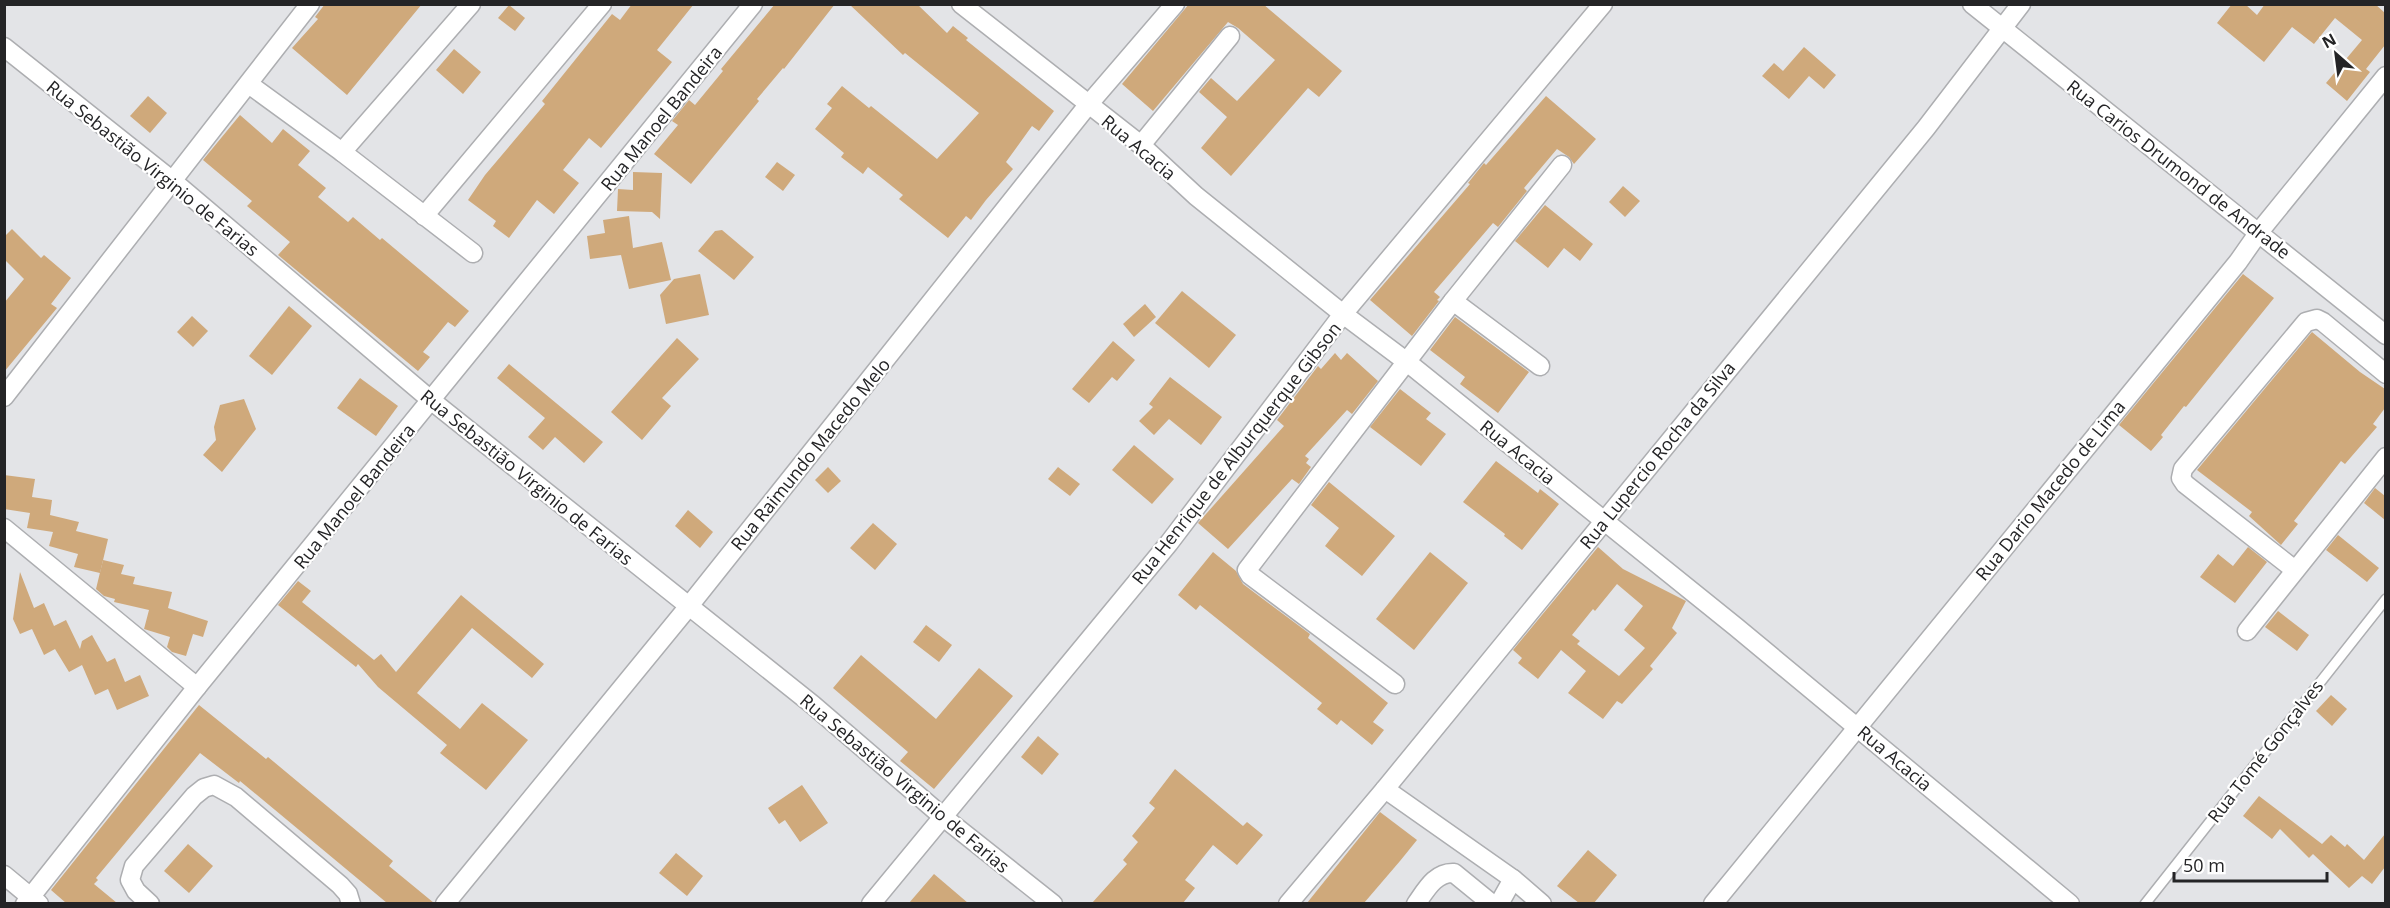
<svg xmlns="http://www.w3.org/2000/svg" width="2390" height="908" font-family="'Open Sans',sans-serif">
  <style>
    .building { fill: #cfa97b; fill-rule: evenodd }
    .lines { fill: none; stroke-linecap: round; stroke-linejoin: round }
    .service-casing { stroke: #adaeb1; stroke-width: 12 }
    .minor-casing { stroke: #adaeb1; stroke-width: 21 }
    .service { stroke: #fff; stroke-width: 9 }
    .minor { stroke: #fff; stroke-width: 18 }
    .labels { text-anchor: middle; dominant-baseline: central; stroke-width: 4.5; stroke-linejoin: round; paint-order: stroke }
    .street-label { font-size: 18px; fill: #242426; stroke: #fff }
  </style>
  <rect width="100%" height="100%" fill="#e3e4e7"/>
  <g class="building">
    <polygon points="325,4 422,4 347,95 292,48 318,19 315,17"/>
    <polygon points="632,4 694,4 657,50 672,62 601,148 589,138 563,170 579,183 554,214 537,200 509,238 493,226 496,221 468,200 485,175 545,104 542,101 612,14 620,20"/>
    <polygon points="775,4 835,4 784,69 783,68 757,99 759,101 691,184 654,154 678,125 672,121 689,100 695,105 723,71 721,69"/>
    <polygon points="849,4 917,4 947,33 953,26 968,38 966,40 1054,111 1039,131 1032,126 1006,162 1013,169 986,200 971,220 966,216 948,238 899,199 903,195 868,167 863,174 841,157 844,153 815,129 832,108 827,104 842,86 869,108 871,106 937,159 979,113 905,53 903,55"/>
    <polygon points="1189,4 1263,4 1342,71 1319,97 1308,88 1231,176 1201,148 1227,117 1199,92 1211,78 1237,101 1275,60 1238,28 1228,22 1153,111 1122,84"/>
    <polygon points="2232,4 2245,4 2257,15 2265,4 2375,4 2385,13 2385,45 2366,69 2370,72 2347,101 2326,83 2362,40 2335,18 2314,44 2292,27 2264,62 2217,23"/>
    <polygon points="509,5 525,18 515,31 498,18"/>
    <polygon points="1804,47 1836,75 1824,89 1809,76 1789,99 1762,76 1774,63 1783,71"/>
    <polygon points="454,49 481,72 463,94 436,70"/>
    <polygon points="148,96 167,113 150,133 130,116"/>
    <polygon points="1546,96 1596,139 1574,164 1569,157 1557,149 1524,188 1527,191 1498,227 1493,223 1434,292 1440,297 1437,300 1439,301 1412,336 1370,300 1470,184 1468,183 1484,163 1486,165"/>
    <polygon points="240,115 272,143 283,129 310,151 298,165 326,188 318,197 348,222 353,217 380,240 382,238 469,311 455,327 448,322 423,352 430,357 418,371 278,255 290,242 247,206 252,201 203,160"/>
    <polygon points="777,162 795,175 783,191 765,177"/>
    <polygon points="633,172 662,173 660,219 652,212 617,211 618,189 633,190"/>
    <polygon points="1623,186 1640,201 1625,217 1609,202"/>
    <polygon points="1545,205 1593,244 1580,261 1564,248 1548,268 1515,241"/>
    <polygon points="629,216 633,248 662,242 671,280 629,289 621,255 590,259 587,236 605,233 603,220"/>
    <polygon points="12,229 41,258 44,255 71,278 51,304 57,308 4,372 4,303 24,279 4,259 4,237"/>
    <polygon points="722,230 754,257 734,280 698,251 715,231"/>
    <polygon points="700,274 709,315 666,324 660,295 674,279"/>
    <polygon points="2243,274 2274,298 2186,407 2184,406 2161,435 2163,437 2151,451 2119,425"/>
    <polygon points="1182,291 1236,335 1209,368 1155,323"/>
    <polygon points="1145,304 1156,317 1134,337 1123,324"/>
    <polygon points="289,306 312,326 272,375 249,356"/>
    <polygon points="192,316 208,331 193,347 177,332"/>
    <polygon points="1455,317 1529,372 1498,413 1460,384 1465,377 1430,350"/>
    <polygon points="2312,332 2360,372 2385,389 2385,408 2373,424 2377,427 2364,442 2345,464 2341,461 2294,521 2298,524 2281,545 2249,516 2252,512 2197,470"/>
    <polygon points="677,338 699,359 662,398 671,406 642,440 611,412"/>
    <polygon points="1113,341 1135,360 1117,381 1112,377 1089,403 1072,389"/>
    <polygon points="1335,353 1341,360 1347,353 1378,381 1352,414 1347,410 1305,456 1309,459 1306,463 1311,467 1299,484 1292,479 1228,549 1198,523 1284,426 1277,420 1318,366 1321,369"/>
    <polygon points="509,364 603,442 584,463 555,437 543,450 528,437 545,418 497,378"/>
    <polygon points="1170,377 1222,417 1201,445 1169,419 1154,435 1139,421 1153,407 1149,404"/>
    <polygon points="360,378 398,406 376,436 337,408"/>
    <polygon points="1400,389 1431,413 1426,419 1446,434 1421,466 1370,427"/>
    <polygon points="244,399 256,429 222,472 203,455 216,440 214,427 220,405"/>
    <polygon points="1134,445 1174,479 1152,504 1112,470"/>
    <polygon points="1496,461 1538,493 1540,489 1559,504 1522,550 1504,536 1505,534 1463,502"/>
    <polygon points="828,467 841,481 828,493 815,480"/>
    <polygon points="1058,467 1080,484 1070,496 1048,479"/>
    <polygon points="4,475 35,479 32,497 52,500 50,515 79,522 76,531 108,539 100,573 74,567 78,554 49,546 53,532 27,528 30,513 4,509"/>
    <polygon points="1329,482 1395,536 1362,576 1325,546 1339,528 1311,505"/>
    <polygon points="2375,488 2385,496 2385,520 2364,503"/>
    <polygon points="688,510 713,532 700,548 675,526"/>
    <polygon points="873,523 897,544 875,570 850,548"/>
    <polygon points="2338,535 2379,568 2367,582 2326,550"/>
    <path d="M1598 547 1623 569 1686 601 1672 628 1677 633 1650 666 1653 669 1622 704 1617 701 1603 719 1568 693 1586 671 1561 650 1538 679 1518 663 1522 658 1513 650ZM1617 584 1643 606 1624 630 1645 648 1619 676 1577 644 1580 641 1572 635 1593 609 1595 611Z"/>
    <polygon points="2248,547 2267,562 2235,603 2200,577 2218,554 2233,566"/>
    <polygon points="1213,552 1236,571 1243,584 1310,634 1308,638 1388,703 1373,722 1384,730 1372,745 1341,720 1337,725 1317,709 1322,703 1302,687 1200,605 1196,610 1178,595"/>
    <polygon points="1430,552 1468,583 1414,650 1376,619"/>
    <polygon points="103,560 124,565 121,574 135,577 133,584 172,592 168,608 208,621 203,637 193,634 186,656 172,652 167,647 170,637 144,629 149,610 114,602 115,599 104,596 96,589"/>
    <polygon points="20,572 34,608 44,603 54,626 66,620 80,649 82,641 92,635 107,662 115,658 125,682 140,675 149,696 117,710 108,689 95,695 82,665 69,672 55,649 44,655 32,629 20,634 13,619"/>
    <polygon points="298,581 311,591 302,602 374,660 381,654 396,672 461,595 544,664 532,678 472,628 417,693 460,729 482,703 528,740 486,790 440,753 447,745 378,687 358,664 356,667 278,605"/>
    <polygon points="2278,611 2309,635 2297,651 2265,627"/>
    <polygon points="926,625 952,645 939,662 913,642"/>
    <polygon points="861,655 936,719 979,668 1013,696 934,789 900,761 908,752 833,688"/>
    <polygon points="2331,695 2347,709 2332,726 2316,711"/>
    <polygon points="199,705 266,759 268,757 393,861 389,866 434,903 387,903 240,781 239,783 200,753 96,878 98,880 94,884 117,903 66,903 51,890"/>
    <polygon points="1038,736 1059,754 1042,775 1021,757"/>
    <polygon points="1175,769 1243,826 1247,822 1263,835 1237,865 1213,845 1185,880 1195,888 1183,903 1092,903 1127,864 1123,860 1138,842 1132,836 1155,808 1149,803"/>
    <polygon points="802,785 828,823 800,842 785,820 779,824 768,808"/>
    <polygon points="2259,796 2322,844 2331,835 2345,847 2347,844 2364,860 2385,834 2385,867 2372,884 2362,876 2349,888 2313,854 2309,858 2280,829 2272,839 2243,816"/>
    <polygon points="1380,812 1417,840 1400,861 1364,903 1307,903"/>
    <polygon points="188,844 213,866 189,893 164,871"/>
    <polygon points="1588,850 1617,875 1594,903 1579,903 1557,886"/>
    <polygon points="676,853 703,876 687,896 659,873"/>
    <polygon points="934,874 968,903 909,903"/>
  </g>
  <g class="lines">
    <g class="service-casing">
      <polyline id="service" points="2145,904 2386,599"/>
    </g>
    <g class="minor-casing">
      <g id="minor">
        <polyline points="961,4 1141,145 1196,196 1343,314 1407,362 1736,627 2070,904"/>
        <polyline points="1972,4 2386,335"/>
        <polyline points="4,47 174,182 432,401 813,705 942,816 1053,904"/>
        <polyline points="250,85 342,152 473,253"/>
        <polyline points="1141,145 1230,36"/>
        <polyline points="342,152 471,4"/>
        <polyline points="424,216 602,4"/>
        <polyline points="1453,301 1540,366"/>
        <polyline points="4,397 310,4"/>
        <polyline points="4,528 197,687"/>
        <polyline points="2295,570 2185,484 2181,478 2183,469 2306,322 2317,319 2323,322 2386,374"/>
        <polyline points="2247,631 2386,457"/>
        <polyline points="1395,684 1250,575 1247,570 1453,301 1562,165"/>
        <polyline points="1385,789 1513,879 1542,904"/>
        <polyline points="4,875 39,904"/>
        <polyline points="25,904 197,687 753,4"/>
        <polyline points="150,904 136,891 130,880 134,866 194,796 204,788 214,785 236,797 340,885 348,894 351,904"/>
        <polyline points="445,904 689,606 1088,105 1175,4"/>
        <polyline points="871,904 1169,543 1343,314 1603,4"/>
        <polyline points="1288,904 1385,789 1926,128 2021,4"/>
        <path d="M1416 904C1426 890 1435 872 1454 873L1492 904"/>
        <polyline points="1499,904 1513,879"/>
        <polyline points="1713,904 2238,262 2259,232 2386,76"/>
      </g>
    </g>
    <use href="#service" class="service"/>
    <use href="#minor" class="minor"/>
  </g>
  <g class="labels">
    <g class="street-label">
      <text transform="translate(661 118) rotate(-51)">Rua Manoel Bandeira</text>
      <text transform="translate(1139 147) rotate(40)">Rua Acacia</text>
      <text transform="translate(153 168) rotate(39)">Rua Sebastião Virginio de Farias</text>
      <text transform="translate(2179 169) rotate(38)">Rua Carios Drumond de Andrade</text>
      <text transform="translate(1518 452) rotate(39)">Rua Acacia</text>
      <text transform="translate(1236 453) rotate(-52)">Rua Henrique de Alburquerque Gibson</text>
      <text transform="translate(810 454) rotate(-51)">Rua Raimundo Macedo Melo</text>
      <text transform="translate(1657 455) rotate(-51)">Rua Lupercio Rocha da Silva</text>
      <text transform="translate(527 477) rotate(39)">Rua Sebastião Virginio de Farias</text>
      <text transform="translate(2050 490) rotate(-51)">Rua Dario Macedo de Lima</text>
      <text transform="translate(354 496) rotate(-51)">Rua Manoel Bandeira</text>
      <text transform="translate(2265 751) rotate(-52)">Rua Tomé Gonçalves</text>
      <text transform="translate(1895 758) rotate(40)">Rua Acacia</text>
      <text transform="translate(905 783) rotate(40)">Rua Sebastião Virginio de Farias</text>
    </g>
  </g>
  <rect width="2390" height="908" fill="none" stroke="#242426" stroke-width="12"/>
  <g transform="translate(2336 54) rotate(332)" stroke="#ffffff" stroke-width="4.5" paint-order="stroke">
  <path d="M0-4.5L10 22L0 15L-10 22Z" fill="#242426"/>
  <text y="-9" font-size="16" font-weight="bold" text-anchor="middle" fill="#242426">N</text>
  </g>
  <path d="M2174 872v9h153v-9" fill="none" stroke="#242426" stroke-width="3"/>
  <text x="2183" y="872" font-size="18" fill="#242426" stroke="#ffffff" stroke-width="4.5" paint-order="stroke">50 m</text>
</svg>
